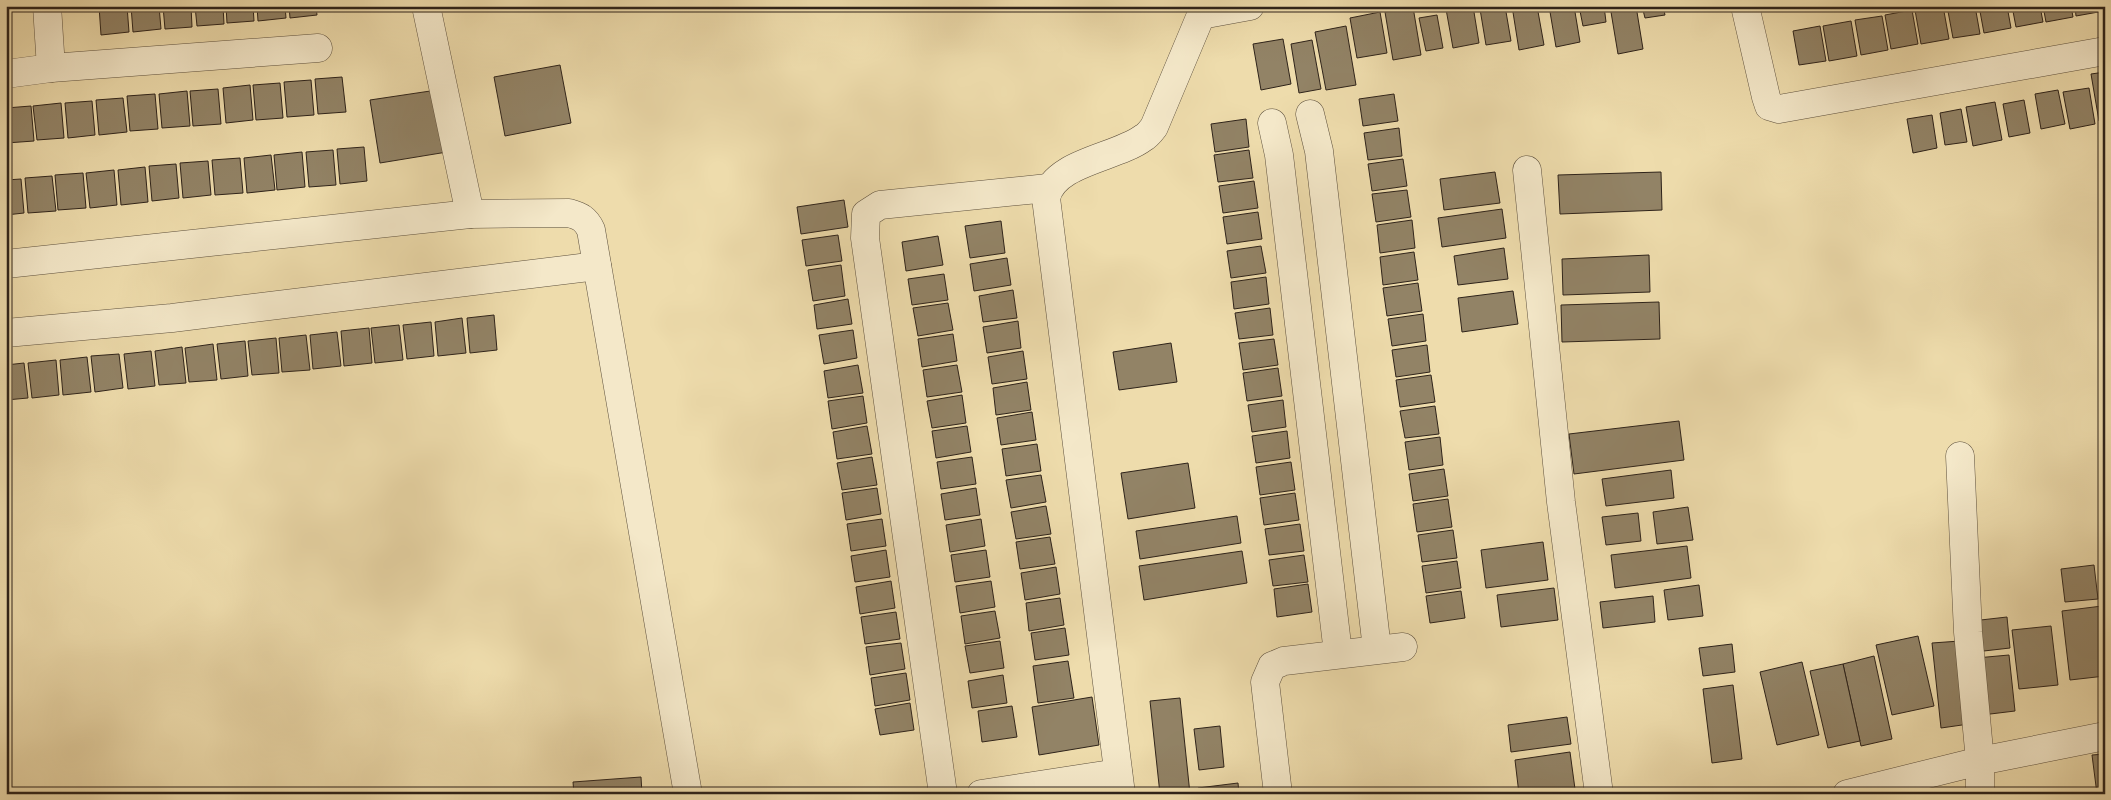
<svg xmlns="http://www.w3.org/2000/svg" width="2111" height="800" font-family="'EB Garamond',serif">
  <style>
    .building { fill: #928366; stroke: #2e231a }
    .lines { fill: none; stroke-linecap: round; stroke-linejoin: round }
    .minor-casing { stroke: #5e513e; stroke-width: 29 }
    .minor { stroke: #f4e8c9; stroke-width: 28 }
  </style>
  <rect width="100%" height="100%" fill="#eedcac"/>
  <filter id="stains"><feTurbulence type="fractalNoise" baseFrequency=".004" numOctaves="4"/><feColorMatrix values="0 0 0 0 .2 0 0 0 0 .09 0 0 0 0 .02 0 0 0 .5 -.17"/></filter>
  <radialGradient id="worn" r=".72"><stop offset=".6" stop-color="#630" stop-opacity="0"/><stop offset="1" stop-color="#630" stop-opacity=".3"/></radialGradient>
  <g class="building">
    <polygon points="99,6 127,6 129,32 101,35"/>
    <polygon points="131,6 159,6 161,29 133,32"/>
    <polygon points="163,6 191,6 192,27 165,29"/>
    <polygon points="195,6 223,6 224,24 197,26"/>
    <polygon points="226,6 253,6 254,21 227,23"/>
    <polygon points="257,6 285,6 286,18 258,21"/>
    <polygon points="289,6 316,6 317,15 290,18"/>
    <polygon points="1458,6 1473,6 1479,43 1453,48 1446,9"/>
    <polygon points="1492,6 1505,6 1511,41 1486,45 1480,9"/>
    <polygon points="1512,6 1537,6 1544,45 1519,50"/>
    <polygon points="1549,6 1574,6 1580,42 1556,47"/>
    <polygon points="1579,6 1604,6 1606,22 1583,26"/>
    <polygon points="1610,6 1636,6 1643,49 1618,54"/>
    <polygon points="1642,6 1663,6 1665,15 1645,18"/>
    <polygon points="1675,6 1702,6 1702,7 1676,11"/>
    <polygon points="1934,6 1943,6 1949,39 1921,44 1915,10"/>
    <polygon points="1947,6 1975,6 1980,34 1953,38"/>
    <polygon points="1979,6 2007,6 2011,28 1984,33"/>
    <polygon points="2012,6 2040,6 2043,22 2016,27"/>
    <polygon points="2043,6 2071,6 2073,17 2046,22"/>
    <polygon points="2075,6 2103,6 2104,11 2076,16"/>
    <polygon points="1413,7 1421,55 1393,60 1385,12"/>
    <polygon points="1912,10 1918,44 1891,49 1885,15"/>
    <polygon points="1380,12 1387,53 1357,58 1350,18"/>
    <polygon points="1437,15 1443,48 1426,51 1419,18"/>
    <polygon points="1882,16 1888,50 1861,55 1855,20"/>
    <polygon points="1851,21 1857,56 1829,61 1823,26"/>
    <polygon points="1346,26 1356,85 1326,90 1315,32"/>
    <polygon points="1820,26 1826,61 1799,65 1793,31"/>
    <polygon points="1283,39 1291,84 1261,90 1253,44"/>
    <polygon points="1312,40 1321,89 1299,93 1291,44"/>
    <polygon points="560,65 571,123 505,136 494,77"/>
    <polygon points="2105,72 2105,120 2099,121 2091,74"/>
    <polygon points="342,77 346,112 318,114 315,79"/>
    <polygon points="311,80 314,115 287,117 284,82"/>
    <polygon points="280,83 283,118 256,120 253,85"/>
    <polygon points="250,85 253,120 226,123 223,88"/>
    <polygon points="2089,88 2095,124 2070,129 2063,92"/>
    <polygon points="218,89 221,124 193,126 190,91"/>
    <polygon points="437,90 447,152 380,163 370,100"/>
    <polygon points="2058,90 2065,124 2041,129 2035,94"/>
    <polygon points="187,91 190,126 162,128 159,94"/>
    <polygon points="155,94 158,129 130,131 127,96"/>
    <polygon points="1394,94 1398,121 1363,126 1359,99"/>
    <polygon points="123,98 127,132 99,135 96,100"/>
    <polygon points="2024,100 2030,133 2009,137 2003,104"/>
    <polygon points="92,101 95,135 68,138 65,103"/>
    <polygon points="1995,102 2002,140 1973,146 1966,107"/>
    <polygon points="61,103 64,138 37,140 33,106"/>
    <polygon points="31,106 34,141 6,143 6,108"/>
    <polygon points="1961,109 1967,142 1945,145 1940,113"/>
    <polygon points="1932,115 1937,148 1913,153 1907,119"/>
    <polygon points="1246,119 1249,147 1215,152 1211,124"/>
    <polygon points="1399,128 1402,156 1368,160 1364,133"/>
    <polygon points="364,147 367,181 340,184 337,149"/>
    <polygon points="333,150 336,185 309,187 306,152"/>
    <polygon points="1249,150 1253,178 1218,182 1214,155"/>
    <polygon points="302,152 305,187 277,190 274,155"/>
    <polygon points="271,155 275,190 247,193 244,158"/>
    <polygon points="240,158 243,193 215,195 212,160"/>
    <polygon points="1403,159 1407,186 1372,191 1368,164"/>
    <polygon points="208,161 211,195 183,198 180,163"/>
    <polygon points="176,164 179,198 152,201 149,166"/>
    <polygon points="145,167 148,202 121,205 118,170"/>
    <polygon points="114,170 117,205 90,208 86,173"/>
    <polygon points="1495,172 1500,203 1444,210 1440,179"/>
    <polygon points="1661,172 1662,210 1560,214 1558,175"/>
    <polygon points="83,173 86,208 58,210 55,175"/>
    <polygon points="52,176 56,211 28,213 25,178"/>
    <polygon points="21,179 24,213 6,215 6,180"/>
    <polygon points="1254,181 1258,208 1223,213 1219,186"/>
    <polygon points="1407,190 1411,217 1376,222 1372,194"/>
    <polygon points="844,200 848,227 801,234 797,207"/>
    <polygon points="1502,209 1506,238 1442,247 1438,218"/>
    <polygon points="1258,212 1262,239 1227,244 1223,217"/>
    <polygon points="1412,220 1415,248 1380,253 1377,225"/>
    <polygon points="1001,221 1005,253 970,258 965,226"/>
    <polygon points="838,235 842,261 806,266 802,240"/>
    <polygon points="938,236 943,265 906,271 902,242"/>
    <polygon points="1261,246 1266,273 1231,278 1227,251"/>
    <polygon points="1504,248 1508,279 1458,285 1454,256"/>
    <polygon points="1414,252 1418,280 1383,285 1380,257"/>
    <polygon points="1649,255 1650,292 1563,295 1562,259"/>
    <polygon points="1007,258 1011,285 974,291 970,264"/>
    <polygon points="841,265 845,296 813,301 808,270"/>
    <polygon points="944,274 948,300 912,305 908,279"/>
    <polygon points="1266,277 1269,304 1234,309 1231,282"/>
    <polygon points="1418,283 1422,311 1387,316 1383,288"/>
    <polygon points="1013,290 1017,318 983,322 979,296"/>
    <polygon points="1513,291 1518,324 1462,332 1458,298"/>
    <polygon points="848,299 852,324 817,329 814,305"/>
    <polygon points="1659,302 1660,339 1562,342 1561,305"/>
    <polygon points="948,303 953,330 918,336 913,308"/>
    <polygon points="1270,308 1273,335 1239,339 1235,313"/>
    <polygon points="1423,314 1426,341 1392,346 1388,319"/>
    <polygon points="494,315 497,350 470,353 467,318"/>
    <polygon points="462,318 466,353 438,356 435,322"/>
    <polygon points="1018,321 1021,348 987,353 983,327"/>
    <polygon points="431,322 434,356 407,359 403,325"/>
    <polygon points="399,325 403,360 375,363 371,328"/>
    <polygon points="369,328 372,363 344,366 341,331"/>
    <polygon points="853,330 857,358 824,364 819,335"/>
    <polygon points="337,332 341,366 313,369 310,335"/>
    <polygon points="953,334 957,361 922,367 918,339"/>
    <polygon points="306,335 310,370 282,372 279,338"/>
    <polygon points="276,338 279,373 252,375 248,341"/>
    <polygon points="1274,339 1278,365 1243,370 1239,343"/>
    <polygon points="245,341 248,376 221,379 217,344"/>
    <polygon points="1171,343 1177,382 1119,390 1113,352"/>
    <polygon points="213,344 217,380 189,382 185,348"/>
    <polygon points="1427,345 1430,372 1396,377 1392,350"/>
    <polygon points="182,347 186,383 159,385 155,351"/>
    <polygon points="151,351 155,386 128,389 124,354"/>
    <polygon points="1023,351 1027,379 992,384 988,357"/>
    <polygon points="119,354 123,388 95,392 91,356"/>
    <polygon points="87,357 91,392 63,395 60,360"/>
    <polygon points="56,360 59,395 32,398 28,363"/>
    <polygon points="24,363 28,398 6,400 6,365"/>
    <polygon points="858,365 863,393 828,398 824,371"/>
    <polygon points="957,365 962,392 927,397 923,370"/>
    <polygon points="1278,368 1282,396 1247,401 1243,373"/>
    <polygon points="1431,375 1435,402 1400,407 1396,380"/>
    <polygon points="1027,382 1031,410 996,415 993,388"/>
    <polygon points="962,395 966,423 932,428 927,401"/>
    <polygon points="863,396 867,423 832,429 828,401"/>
    <polygon points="1283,400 1286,427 1252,432 1248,405"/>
    <polygon points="1435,406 1439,434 1405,438 1400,411"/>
    <polygon points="1032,412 1036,440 1001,445 997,418"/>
    <polygon points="1679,421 1684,460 1574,474 1569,434"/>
    <polygon points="867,426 872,454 837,459 833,432"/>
    <polygon points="967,426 971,452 936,458 932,431"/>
    <polygon points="1287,431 1290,458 1256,463 1252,436"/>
    <polygon points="1440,437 1443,465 1409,470 1405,442"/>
    <polygon points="1037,444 1041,471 1006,476 1002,449"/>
    <polygon points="872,457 877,485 842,490 837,463"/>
    <polygon points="972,457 976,484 941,489 937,462"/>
    <polygon points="1291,462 1295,490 1260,495 1256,467"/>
    <polygon points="1188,463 1195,508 1128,519 1121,473"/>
    <polygon points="1444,469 1448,496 1413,501 1409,474"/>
    <polygon points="1671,470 1674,498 1606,506 1602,479"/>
    <polygon points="1041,475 1046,502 1011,508 1006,480"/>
    <polygon points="877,488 881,514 846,520 842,493"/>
    <polygon points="976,488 980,515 945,520 941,494"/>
    <polygon points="1295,493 1299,520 1264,525 1260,498"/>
    <polygon points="1448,499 1452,527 1417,532 1413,504"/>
    <polygon points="1046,506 1051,534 1016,539 1011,512"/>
    <polygon points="1688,507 1693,540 1657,544 1653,512"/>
    <polygon points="1638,513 1641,541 1606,545 1602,517"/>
    <polygon points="1237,516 1241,543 1140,559 1136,531"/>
    <polygon points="882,519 886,546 851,551 847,524"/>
    <polygon points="981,519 985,546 950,552 946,525"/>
    <polygon points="1300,524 1304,551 1269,555 1265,529"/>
    <polygon points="1453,530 1457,558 1422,562 1418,535"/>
    <polygon points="1050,537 1055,564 1020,569 1016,542"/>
    <polygon points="1543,542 1548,580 1486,588 1481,550"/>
    <polygon points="1687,546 1691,578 1615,588 1611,555"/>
    <polygon points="886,550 890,577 855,582 851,556"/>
    <polygon points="986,550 990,577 955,582 951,555"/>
    <polygon points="1242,551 1247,583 1144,600 1139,566"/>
    <polygon points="1304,555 1308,582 1273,586 1269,560"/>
    <polygon points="1457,561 1461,588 1426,593 1422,566"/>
    <polygon points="2094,565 2098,599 2065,602 2061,569"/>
    <polygon points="1056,567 1060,594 1025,600 1021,573"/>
    <polygon points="891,581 895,608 860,614 856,587"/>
    <polygon points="991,581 995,607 960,613 956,586"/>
    <polygon points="1308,584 1312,612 1277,617 1274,589"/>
    <polygon points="1699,585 1703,616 1668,620 1664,590"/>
    <polygon points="1554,588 1558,620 1501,627 1497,595"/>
    <polygon points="1461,591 1465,618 1430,623 1426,596"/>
    <polygon points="1653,596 1655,622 1603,628 1600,602"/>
    <polygon points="1060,598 1064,625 1029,631 1026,603"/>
    <polygon points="2102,606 2105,635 2105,676 2070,680 2062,611"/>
    <polygon points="995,611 1000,638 965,644 961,616"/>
    <polygon points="896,612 900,639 865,644 861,617"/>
    <polygon points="2007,617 2010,648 1975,652 1972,621"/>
    <polygon points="2051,626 2058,685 2019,689 2012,630"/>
    <polygon points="1065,628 1069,655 1035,660 1031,633"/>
    <polygon points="1918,636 1934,706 1892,715 1876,645"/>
    <polygon points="1000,641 1004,668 970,673 965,646"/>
    <polygon points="1960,641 1969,724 1941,728 1932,643"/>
    <polygon points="901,643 905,669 870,675 866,647"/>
    <polygon points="1732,644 1735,672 1703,676 1699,648"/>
    <polygon points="2009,655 2015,711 1982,715 1976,658"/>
    <polygon points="1874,656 1892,739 1861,746 1843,664"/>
    <polygon points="1068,661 1074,698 1038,703 1033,666"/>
    <polygon points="1802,662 1819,735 1777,745 1760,672"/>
    <polygon points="1843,664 1860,741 1828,748 1810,671"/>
    <polygon points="906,673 910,700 875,706 871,678"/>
    <polygon points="1003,675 1007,703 972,708 968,681"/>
    <polygon points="1733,685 1742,759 1712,763 1703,689"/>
    <polygon points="1092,697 1099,745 1039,755 1032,707"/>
    <polygon points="1180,698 1190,794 1160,794 1150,701"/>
    <polygon points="910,703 914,730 880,735 875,709"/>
    <polygon points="1012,706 1017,737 982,742 978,711"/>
    <polygon points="1567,717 1571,744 1511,752 1508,725"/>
    <polygon points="1220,726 1224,767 1199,770 1194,729"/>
    <polygon points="1570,752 1575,789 1541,794 1519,794 1515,760"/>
    <polygon points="2105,754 2105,794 2097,794 2092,755"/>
    <polygon points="641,777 642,794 574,794 573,782"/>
    <polygon points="1238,783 1239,794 1198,794 1198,788"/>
  </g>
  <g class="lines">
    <g class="minor-casing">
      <g id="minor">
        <polyline points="47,6 51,68"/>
        <polyline points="426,6 470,214"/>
        <polyline points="1745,6 1766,97 1769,106 1779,109 2105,51"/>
        <polyline points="6,74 51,68 318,48"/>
        <polyline points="1310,114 1319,151 1377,649"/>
        <polyline points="1272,123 1279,155 1338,653"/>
        <polyline points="1527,170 1561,502 1599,794"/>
        <path d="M6 264 470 214 569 213C580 216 586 219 591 230L688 794"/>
        <polyline points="6,333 172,318 597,266"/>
        <polyline points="1960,456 1968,632 1980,761 1980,794"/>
        <polyline points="943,794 865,238 866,214 880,205 1048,188"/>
        <polyline points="981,794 1118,773"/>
        <path d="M1121 794 1046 198C1054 162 1116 158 1143 138 1147 136 1151 131 1154 127L1201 15 1250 6"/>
        <polyline points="1278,794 1265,682 1272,666 1284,661 1403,647"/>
        <polyline points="1847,794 1980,761 2105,736"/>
      </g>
    </g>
    <use href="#minor" class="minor"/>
  </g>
  <rect width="2111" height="800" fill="none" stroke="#eedcac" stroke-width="25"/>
  <rect x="8" y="8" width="2096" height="785" fill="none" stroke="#2e231a" stroke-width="2.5"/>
  <rect x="12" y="12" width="2086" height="775" fill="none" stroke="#2e231a"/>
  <rect width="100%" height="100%" filter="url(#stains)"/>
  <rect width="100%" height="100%" fill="url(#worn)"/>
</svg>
